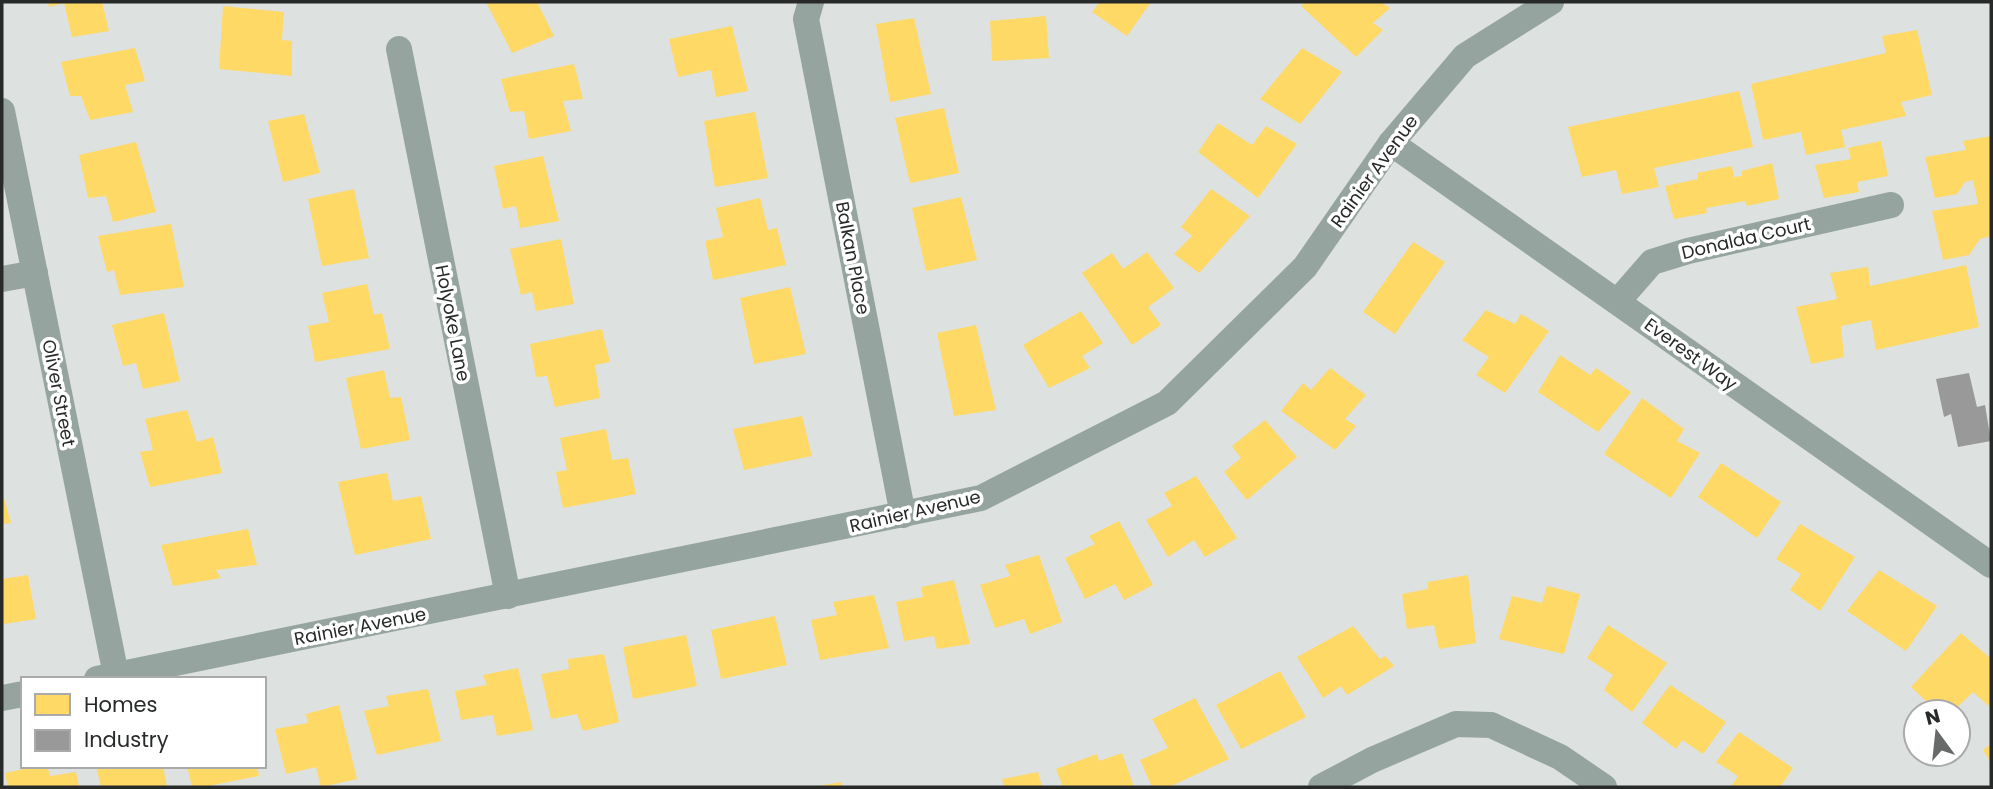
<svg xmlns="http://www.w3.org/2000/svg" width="1993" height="789" font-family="Poppins,sans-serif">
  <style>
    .homes { fill: #ffd966 }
    .industry { fill: #999 }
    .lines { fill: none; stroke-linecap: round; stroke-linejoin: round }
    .minor { stroke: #96a49f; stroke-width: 26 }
    .labels { text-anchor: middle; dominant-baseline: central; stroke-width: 7; stroke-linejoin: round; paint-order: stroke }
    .street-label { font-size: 18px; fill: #272a29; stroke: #fff }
  </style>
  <rect width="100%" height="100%" fill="#dde1e0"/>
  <g class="homes">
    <polygon points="48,2 102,2 109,31 72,37 64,3 49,7"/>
    <polygon points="486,2 537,2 554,36 512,53"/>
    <polygon points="1100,2 1151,2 1127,36 1092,12"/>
    <polygon points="1305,2 1381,2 1390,8 1373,23 1383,30 1356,57 1301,6"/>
    <polygon points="223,6 284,12 282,40 292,41 292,76 219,69"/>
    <polygon points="1046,16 1049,58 992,61 990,21"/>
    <polygon points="914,18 931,94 890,102 876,24"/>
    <polygon points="732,26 748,91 716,97 711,70 678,77 669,39"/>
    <polygon points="1917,30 1932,95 1901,102 1906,116 1841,130 1845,147 1806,155 1801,132 1763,140 1751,84 1886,53 1882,36"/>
    <polygon points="135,48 145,81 125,85 133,112 90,120 81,96 70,96 61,62"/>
    <polygon points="1302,48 1342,72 1300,124 1260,99"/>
    <polygon points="574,64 583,99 563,101 571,131 529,139 524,111 510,112 501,79"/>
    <polygon points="1739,91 1753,147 1654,168 1659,187 1622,194 1616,170 1582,177 1568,127"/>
    <polygon points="944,108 959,173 910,183 895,118"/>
    <polygon points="755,112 768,178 715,187 704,121"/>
    <polygon points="304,114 320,173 283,182 268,121"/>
    <polygon points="1218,123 1252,145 1266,126 1297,144 1258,198 1198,152"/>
    <polygon points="1991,136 1991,236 1980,239 1969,255 1943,260 1932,211 1978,204 1973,180 1965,182 1957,194 1935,198 1925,157 1966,150 1963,141"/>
    <polygon points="1881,141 1888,176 1857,182 1859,192 1824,198 1815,165 1851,159 1848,148"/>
    <polygon points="136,142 156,212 113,222 106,196 88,198 79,155"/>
    <polygon points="543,156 559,221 520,228 516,206 503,209 494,166"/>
    <polygon points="1772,163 1779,199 1747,206 1745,201 1706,208 1707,213 1674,219 1665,186 1698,179 1697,173 1732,166 1734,177 1742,176 1742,171"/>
    <polygon points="354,189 369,258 322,266 308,199"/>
    <polygon points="1211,189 1250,216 1199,273 1174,254 1192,236 1181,227"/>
    <polygon points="961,197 977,260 926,271 912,208"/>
    <polygon points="760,198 768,230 777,228 786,265 713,280 705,241 723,237 716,208"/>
    <polygon points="171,224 184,287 120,295 114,270 107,272 98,236"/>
    <polygon points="561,239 574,304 536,311 532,292 521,295 510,249"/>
    <polygon points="1413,242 1445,262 1395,334 1363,312"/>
    <polygon points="1147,252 1174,288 1148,307 1161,325 1132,345 1082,273 1112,253 1123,269"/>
    <polygon points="1966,265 1979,327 1876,350 1871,320 1841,326 1844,357 1811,364 1796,307 1837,299 1830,273 1868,267 1870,286"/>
    <polygon points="367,284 374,315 382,313 390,349 315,362 308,326 329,322 322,293"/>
    <polygon points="790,287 806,354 754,364 740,298"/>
    <polygon points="1486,310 1515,324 1521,314 1549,331 1505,393 1476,375 1489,357 1462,340"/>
    <polygon points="1081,311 1103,343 1082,356 1090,368 1049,388 1023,345"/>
    <polygon points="164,313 180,381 143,389 136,363 123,366 112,325"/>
    <polygon points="976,325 996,410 954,416 937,333"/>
    <polygon points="602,329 610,362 595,365 600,398 555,407 547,376 536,377 530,344"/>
    <polygon points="1560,355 1590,375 1596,368 1631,392 1598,432 1538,392"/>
    <polygon points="1330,368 1366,395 1345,419 1356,426 1335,450 1281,411 1303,383 1311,390"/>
    <polygon points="384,370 390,398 401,397 410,440 361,449 346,378"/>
    <polygon points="1642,398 1684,429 1677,441 1700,453 1671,498 1604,454"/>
    <polygon points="187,410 197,442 213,437 222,473 150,487 140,452 153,450 145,419"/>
    <polygon points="802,416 812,456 744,470 733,429"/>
    <polygon points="1265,420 1297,457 1247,500 1224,472 1241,458 1232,446"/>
    <polygon points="606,429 612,460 628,458 636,494 563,508 556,472 567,470 560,438"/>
    <polygon points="1721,463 1781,502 1757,538 1698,497"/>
    <polygon points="387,473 393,501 421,496 431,539 355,555 338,482"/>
    <polygon points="1196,476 1237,538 1205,557 1194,540 1168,557 1146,520 1172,506 1164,493"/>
    <polygon points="2,491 11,523 2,524"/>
    <polygon points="1119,521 1153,585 1124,600 1115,584 1085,599 1065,558 1095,544 1089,536"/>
    <polygon points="1800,524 1855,557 1820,611 1790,590 1801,574 1776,559"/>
    <polygon points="248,529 257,565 216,570 221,578 173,586 161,545"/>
    <polygon points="1039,555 1062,622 1030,634 1024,619 995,628 980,585 1010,576 1005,565"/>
    <polygon points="1879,570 1937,606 1906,651 1847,611"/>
    <polygon points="28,575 36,619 4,624 2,617 2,579"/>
    <polygon points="1468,575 1476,643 1439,649 1434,625 1407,629 1402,594 1428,589 1428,582"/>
    <polygon points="954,580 970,644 937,649 934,636 904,641 896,602 923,597 921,587"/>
    <polygon points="1547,586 1580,594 1564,654 1499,639 1512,596 1542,603"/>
    <polygon points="874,595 889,648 820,660 811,620 837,615 833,602"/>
    <polygon points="775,616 787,665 721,679 711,630"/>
    <polygon points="1608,625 1667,663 1632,712 1604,690 1613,675 1587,658"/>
    <polygon points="1353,626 1380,659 1385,656 1394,666 1347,695 1341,686 1323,698 1297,657"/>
    <polygon points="1961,633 1991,659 1991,708 1973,692 1952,712 1938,712 1911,687"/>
    <polygon points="686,635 697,686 633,699 623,647"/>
    <polygon points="604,654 619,722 583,731 577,714 551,719 541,674 569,669 568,659"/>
    <polygon points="518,668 533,730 497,736 493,715 461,720 455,691 487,685 483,675"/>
    <polygon points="1280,671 1306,717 1241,749 1216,705"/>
    <polygon points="1670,685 1726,722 1703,754 1682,740 1676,749 1642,723"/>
    <polygon points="428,689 441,741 377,755 364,711 389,706 386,696"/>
    <polygon points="1195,698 1229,759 1169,787 1152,787 1140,760 1168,748 1152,719"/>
    <polygon points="339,705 357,779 321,787 316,767 286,774 275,729 308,723 306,714"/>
    <polygon points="1739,732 1793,768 1780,787 1731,786 1738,776 1716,762"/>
    <polygon points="1991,744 1991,763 1983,750"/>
    <polygon points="1122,753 1134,787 1063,787 1056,769 1097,754 1099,761"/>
    <polygon points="37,766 47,766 50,776 76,772 79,787 8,787 5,773"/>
    <polygon points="96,766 163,766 167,787 101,787"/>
    <polygon points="187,766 257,766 259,776 203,787 192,787"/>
    <polygon points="1038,772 1042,787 1004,787 1002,779"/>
    <polygon points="841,782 843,787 818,787 818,786"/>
  </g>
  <polygon class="industry" points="1969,373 1977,407 1985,405 1991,441 1958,447 1951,414 1944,417 1936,379"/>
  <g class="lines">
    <g class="minor">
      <polyline points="811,2 806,19 903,515"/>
      <polyline points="399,49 508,596"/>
      <polyline points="2,111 116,675"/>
      <polyline points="1391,143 1991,565"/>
      <polyline points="2,279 35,273"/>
      <polyline points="1618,301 1652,262 1688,251 1891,205"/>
      <polyline points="97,679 981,498 1167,403 1305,267 1391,143 1465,56 1551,2"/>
      <polyline points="2,698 23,694"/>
      <polyline points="1321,787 1372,760 1456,724 1491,725 1560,757 1604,787"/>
    </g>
  </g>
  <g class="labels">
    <g class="street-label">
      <text transform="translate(1374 171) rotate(-54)">Rainier Avenue</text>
      <text transform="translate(1746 238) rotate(-13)">Donalda Court</text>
      <text transform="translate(853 258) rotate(79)">Balkan Place</text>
      <text transform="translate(453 323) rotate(79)">Holyoke Lane</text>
      <text transform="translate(1691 354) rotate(36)">Everest Way</text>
      <text transform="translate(59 393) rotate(79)">Oliver Street</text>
      <text transform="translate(915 511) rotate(-13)">Rainier Avenue</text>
      <text transform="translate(360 626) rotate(-11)">Rainier Avenue</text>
    </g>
  </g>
  <rect width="1993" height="789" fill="none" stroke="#272a29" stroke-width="7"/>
  <rect x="21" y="677" width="245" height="91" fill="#ffffff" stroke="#a9aaa9" stroke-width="2"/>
  <rect x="35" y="694" width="35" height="21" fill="#ffd966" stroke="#a9aaa9" stroke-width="2"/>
  <text x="84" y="712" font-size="21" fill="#272a29">Homes</text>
  <rect x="35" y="730" width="35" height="21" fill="#999999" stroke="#a9aaa9" stroke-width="2"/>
  <text x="84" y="747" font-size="21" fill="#272a29">Industry</text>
  <g transform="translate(1937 733) rotate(345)"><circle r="33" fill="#ffffff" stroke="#a9aaa9" stroke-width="2"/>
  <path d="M0-5L12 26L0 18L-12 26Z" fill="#676a69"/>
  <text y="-10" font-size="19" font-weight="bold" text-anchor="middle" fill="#272a29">N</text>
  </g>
</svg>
